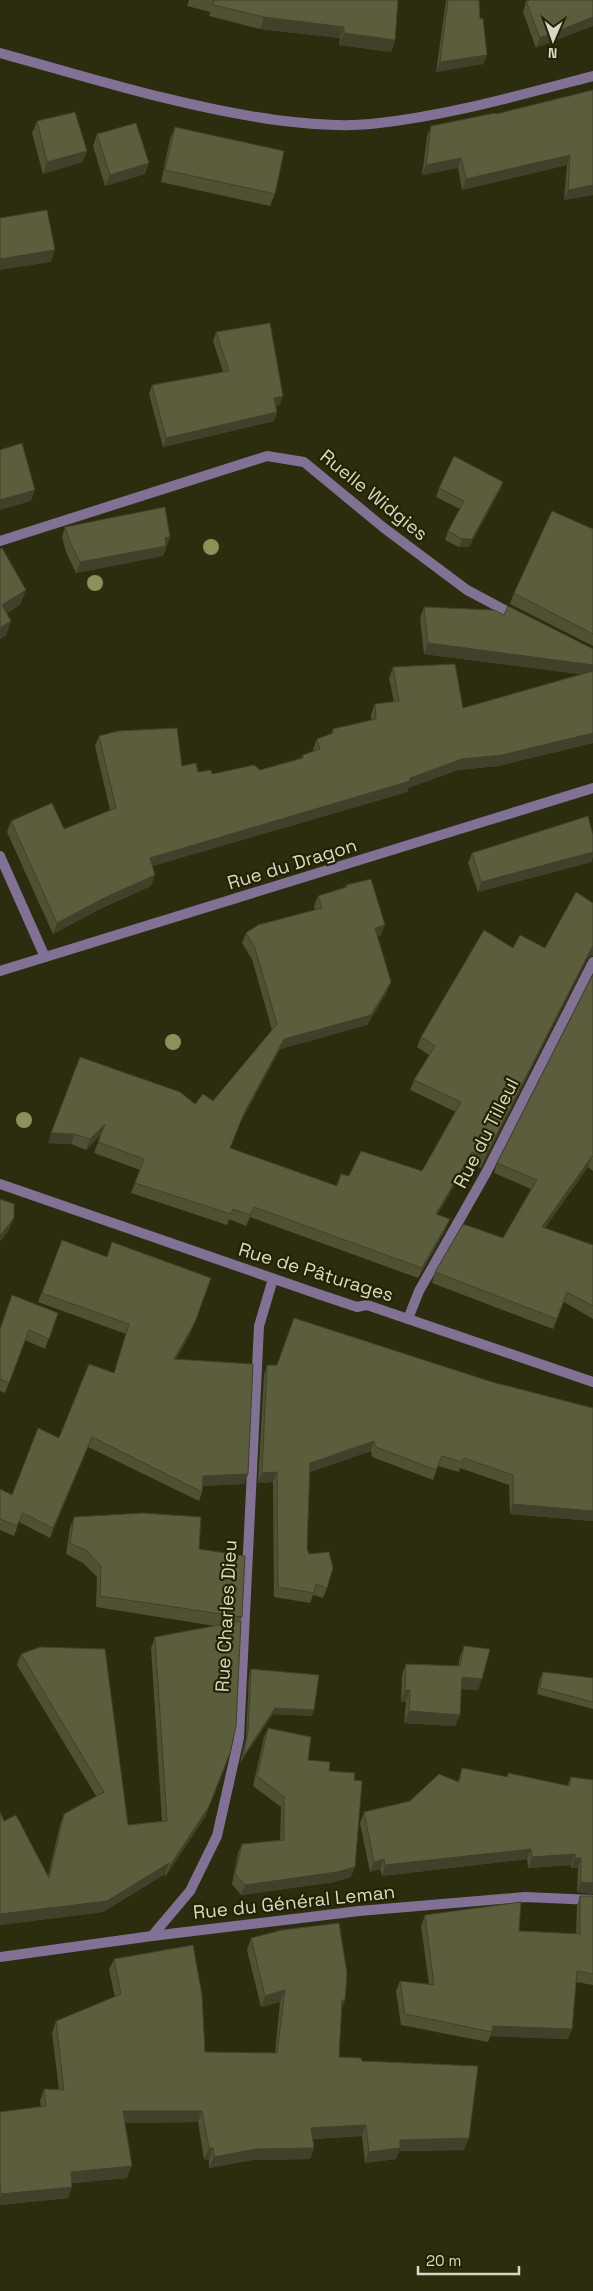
<svg xmlns="http://www.w3.org/2000/svg" width="593" height="2291" font-family="'Space Grotesk',sans-serif">
  <style>
    .lines { fill: none; stroke-linecap: round; stroke-linejoin: round }
    .minor { stroke: #817194; stroke-width: 10 }
    .tertiary { stroke: #817194; stroke-width: 10 }
    .tree { fill: #8f9059 }
    .wall { fill: #4f5034 }
    .shaded-wall { fill: #40412b }
    .building { fill: #5c5d3d; stroke: #40412b }
    .labels { text-anchor: middle; dominant-baseline: central; stroke-width: 4.5; stroke-linejoin: round; paint-order: stroke }
    .street-label { font-size: 19px; fill: #d7d8c6; stroke: #232304 }
  </style>
  <rect width="100%" height="100%" fill="#2c2c0e"/>
  <g class="lines">
    <g class="minor">
      <polyline points="0,541 267,456 304,462 384,528 467,590 516,616"/>
      <polyline points="0,856 45,957"/>
      <polyline points="0,971 593,788"/>
      <polyline points="408,1319 419,1291 486,1173 593,962"/>
      <polyline points="152,1936 190,1891 217,1836 239,1738 259,1326 273,1279"/>
      <polyline points="0,1957 152,1936 359,1911 525,1897 593,1900"/>
    </g>
    <g class="tertiary">
      <path d="M0 53C91 78 182 107 276 120 307 124 340 127 371 124 447 116 520 95 593 76"/>
      <polyline points="0,1184 318,1294 357,1307 367,1305 593,1382"/>
    </g>
  </g>
  <g class="tree">
    <circle cx="211" cy="547" r="8"/>
    <circle cx="95" cy="583" r="8"/>
    <circle cx="173" cy="1042" r="8"/>
    <circle cx="24" cy="1120" r="8"/>
  </g>
  <g class="wall">
    <polygon points="189,0 398,0 395,40 391,52 339,45 340,38 260,29 209,16 210,12 187,6"/>
    <polygon points="446,0 479,0 480,19 487,55 483,64 436,72"/>
    <polygon points="593,0 536,48 523,12 526,1"/>
    <polygon points="593,90 593,195 564,200 567,165 462,190 458,168 422,175 427,137 431,126 496,114"/>
    <polygon points="37,121 87,151 82,162 43,174 32,133"/>
    <polygon points="175,127 275,194 270,206 161,182 170,139"/>
    <polygon points="97,134 145,174 105,186 93,146"/>
    <polygon points="216,332 280,404 276,406 277,412 274,421 163,447 149,394 152,385 223,372 213,341"/>
    <polygon points="503,482 500,490 469,547 459,547 445,540 448,531 460,509 436,497 439,488"/>
    <polygon points="65,527 170,537 163,556 76,573 66,552 62,537"/>
    <polygon points="593,529 593,646 510,604 514,593"/>
    <polygon points="424,607 504,615 593,649 593,743 498,766 458,770 408,788 407,792 152,866 151,886 100,909 53,934 7,832 11,821 64,829 110,810 95,746 99,736 182,766 198,772 212,774 260,770 301,758 303,755 314,751 313,749 317,739 331,734 333,729 371,720 371,714 375,704 394,702 389,678 393,667 463,708 581,674 424,654 420,618"/>
    <polygon points="593,835 593,856 591,862 478,892 468,863 472,853"/>
    <polygon points="346,885 381,935 377,936 387,992 367,1025 280,1049 240,1123 230,1148 336,1186 341,1174 349,1176 422,1171 456,1112 410,1090 414,1080 429,1055 417,1047 421,1037 513,948 545,948 593,903 593,956 590,956 587,959 481,1168 468,1162 437,1215 446,1229 418,1278 250,1217 246,1226 229,1219 227,1225 131,1193 140,1170 94,1153 101,1134 86,1150 71,1144 48,1143 80,1057 195,1104 213,1101 272,1030 252,959 242,943 246,933 315,910 314,906 318,896 345,887"/>
    <polygon points="593,974 593,1171 588,1167 545,1228 593,1245 593,1319 564,1302 553,1329 432,1283 435,1272 503,1238 531,1189 494,1173 497,1163"/>
    <polygon points="62,1240 191,1332 176,1359 248,1474 244,1484 203,1486 202,1492 199,1501 88,1447 50,1538 19,1522 14,1536 0,1530 0,1489 12,1495 114,1373 126,1334 38,1302"/>
    <polygon points="58,1313 45,1349 25,1340 5,1393 0,1391 0,1328"/>
    <polygon points="267,1365 492,1382 593,1408 593,1521 510,1514 509,1485 460,1468 459,1472 438,1466 433,1480 372,1457 371,1451 310,1472 307,1548 309,1554 327,1588 323,1598 313,1595 310,1603 274,1597 273,1482 258,1483 264,1375"/>
    <polygon points="74,1517 199,1549 242,1617 240,1621 226,1765 205,1817 165,1877 165,1874 103,1912 0,1925 4,1821 48,1876 60,1825 64,1814 96,1796 17,1665 21,1654 128,1825 162,1821 151,1648 155,1637 215,1626 96,1607 97,1577 83,1563 66,1554 70,1528"/>
    <polygon points="464,1646 482,1679 478,1690 461,1689 455,1726 404,1723 406,1702 401,1702 402,1675 406,1664 458,1666 460,1657"/>
    <polygon points="251,1669 312,1716 273,1714 240,1763 246,1738 249,1675"/>
    <polygon points="543,1672 593,1678 593,1709 537,1694 540,1678"/>
    <polygon points="268,1728 308,1760 329,1771 354,1780 351,1877 334,1882 241,1895 232,1884 238,1853 242,1844 280,1840 281,1807 253,1786 264,1737"/>
    <polygon points="462,1768 507,1777 508,1773 567,1786 571,1777 593,1780 593,1894 577,1892 578,1868 571,1868 571,1865 528,1868 527,1859 382,1876 380,1869 370,1872 360,1823 364,1812 410,1801 458,1781"/>
    <polygon points="580,1896 593,1896 593,1985 576,1982 572,2029 568,2039 490,2036 488,2042 401,2025 396,1991 400,1981 429,1984 421,1926 425,1915 519,1931 576,1934 577,1906"/>
    <polygon points="251,1938 345,2000 341,2009 339,2057 362,2061 464,2150 399,2151 396,2159 365,2163 362,2136 313,2139 314,2148 310,2159 252,2160 209,2168 209,2160 204,2159 198,2122 125,2123 127,2178 72,2183 68,2198 0,2205 0,2112 41,2107 40,2101 44,2089 59,2090 52,2033 56,2021 115,1997 109,1970 114,1959 205,2052 275,2053 280,2002 261,2007 247,1950"/>
  </g>
  <g class="shaded-wall">
    <polygon points="264,17 344,27 340,38 260,29"/>
    <polygon points="593,17 593,26 536,48 540,38"/>
    <polygon points="344,33 395,40 391,52 339,45"/>
    <polygon points="487,55 483,64 436,72 440,62"/>
    <polygon points="87,151 82,162 43,174 47,162"/>
    <polygon points="570,155 567,165 462,190 466,179"/>
    <polygon points="461,158 458,168 422,175 426,165"/>
    <polygon points="149,163 145,174 105,186 110,175"/>
    <polygon points="593,185 593,195 564,200 568,190"/>
    <polygon points="55,250 51,262 0,270 0,259"/>
    <polygon points="283,396 280,404 271,407 274,398"/>
    <polygon points="277,412 274,421 163,447 166,438"/>
    <polygon points="503,482 500,490 469,547 459,547 462,539"/>
    <polygon points="35,490 31,501 0,510 0,500"/>
    <polygon points="170,537 163,556 76,573 80,562"/>
    <polygon points="26,590 20,605 0,618 2,605"/>
    <polygon points="11,621 6,636 0,639 0,628"/>
    <polygon points="428,643 593,665 593,676 424,654"/>
    <polygon points="593,733 593,743 498,766 458,770 408,788 407,792 146,868 150,858 410,778 462,759"/>
    <polygon points="593,852 593,856 591,862 478,892 481,882"/>
    <polygon points="155,875 151,886 100,909 53,934 57,923 104,898"/>
    <polygon points="385,925 381,935 371,938 375,928"/>
    <polygon points="593,946 593,956 590,956 587,959 481,1168 485,1157 591,949"/>
    <polygon points="391,982 387,992 367,1025 280,1049 240,1123 244,1113 284,1039"/>
    <polygon points="105,1124 101,1134 86,1150 90,1139"/>
    <polygon points="51,1133 75,1134 71,1144 48,1143"/>
    <polygon points="472,1152 468,1162 432,1224 436,1214"/>
    <polygon points="592,1156 588,1167 538,1237 542,1227"/>
    <polygon points="14,1218 9,1230 0,1242 0,1236"/>
    <polygon points="450,1219 446,1229 418,1278 422,1268"/>
    <polygon points="195,1322 191,1332 171,1369 174,1359"/>
    <polygon points="92,1437 88,1447 50,1538 53,1528"/>
    <polygon points="374,1441 371,1451 306,1473 310,1463"/>
    <polygon points="277,1472 273,1482 258,1483 262,1473"/>
    <polygon points="248,1474 244,1484 200,1486 203,1476"/>
    <polygon points="513,1504 593,1511 593,1521 510,1514"/>
    <polygon points="462,1677 482,1679 478,1690 458,1689"/>
    <polygon points="405,1690 410,1690 406,1702 401,1702"/>
    <polygon points="275,1708 314,1710 312,1716 273,1714 240,1763 243,1757"/>
    <polygon points="409,1711 460,1715 455,1726 404,1723"/>
    <polygon points="230,1753 205,1817 165,1877 170,1866"/>
    <polygon points="531,1849 527,1859 382,1876 385,1865"/>
    <polygon points="575,1854 571,1865 528,1868 532,1857"/>
    <polygon points="575,1858 581,1858 578,1868 571,1868"/>
    <polygon points="384,1859 380,1869 370,1872 374,1862"/>
    <polygon points="169,1863 165,1874 103,1912 0,1925 0,1914"/>
    <polygon points="355,1867 351,1877 334,1882 241,1895 245,1885"/>
    <polygon points="581,1882 593,1883 593,1894 577,1892"/>
    <polygon points="285,1990 280,2002 261,2007 265,1996"/>
    <polygon points="342,2000 345,2000 341,2011"/>
    <polygon points="493,2026 572,2029 568,2039 490,2036"/>
    <polygon points="123,2111 202,2111 198,2122 119,2123"/>
    <polygon points="366,2125 362,2136 307,2139 311,2128"/>
    <polygon points="469,2138 464,2150 399,2151 396,2159 365,2163 369,2152 400,2140"/>
    <polygon points="209,2148 213,2148 209,2160 204,2159"/>
    <polygon points="314,2148 310,2159 252,2160 209,2168 214,2157 256,2149"/>
    <polygon points="132,2166 127,2178 67,2184 71,2172"/>
    <polygon points="72,2187 68,2198 0,2205 0,2198 1,2194"/>
  </g>
  <g class="building">
    <polygon points="213,0 398,0 395,40 344,33 344,27 264,17 213,5 214,0"/>
    <polygon points="448,0 479,0 480,19 483,18 487,55 440,62"/>
    <polygon points="530,0 593,0 593,17 540,38 526,1"/>
    <polygon points="593,90 593,185 568,190 570,155 466,179 461,158 426,165 431,126 495,113 496,114"/>
    <polygon points="75,112 87,151 47,162 37,121"/>
    <polygon points="136,123 149,163 110,175 97,134"/>
    <polygon points="175,127 284,151 275,194 165,170"/>
    <polygon points="47,210 55,250 0,259 0,218"/>
    <polygon points="270,323 283,396 274,398 277,412 166,438 152,385 229,371 216,332"/>
    <polygon points="22,443 35,490 0,500 0,450"/>
    <polygon points="454,456 503,482 472,539 462,539 448,531 464,501 439,488"/>
    <polygon points="165,507 170,537 165,538 166,546 80,562 70,542 65,527"/>
    <polygon points="552,511 593,529 593,634 514,593"/>
    <polygon points="2,548 26,590 2,605 11,621 0,628 0,549"/>
    <polygon points="508,606 593,649 593,665 428,643 424,607 494,610 504,615"/>
    <polygon points="455,664 463,708 593,671 593,733 502,755 462,759 410,778 410,781 150,858 155,875 104,898 57,923 11,821 52,803 64,829 116,808 99,736 118,731 177,728 182,766 196,763 198,772 211,770 212,774 254,765 260,770 303,758 303,755 320,749 317,739 333,733 333,729 376,719 375,704 399,701 393,667"/>
    <polygon points="588,816 593,835 593,852 481,882 472,853"/>
    <polygon points="371,879 385,925 375,928 391,982 371,1015 284,1039 244,1113 230,1148 337,1186 341,1174 349,1176 361,1151 422,1171 461,1102 414,1080 435,1046 421,1037 484,930 513,948 520,935 545,948 576,892 593,903 593,946 591,949 485,1157 472,1152 436,1214 450,1219 422,1268 254,1207 250,1215 233,1209 231,1214 135,1183 144,1159 98,1142 105,1124 90,1139 75,1134 51,1133 80,1057 180,1092 195,1104 203,1094 213,1101 277,1024 255,948 246,933 258,925 322,908 318,896 347,887 346,885"/>
    <polygon points="593,974 593,1157 592,1156 542,1227 593,1245 593,1306 567,1292 557,1319 435,1272 463,1224 503,1238 537,1180 497,1163"/>
    <polygon points="0,1199 14,1204 14,1218 0,1236"/>
    <polygon points="62,1240 107,1257 112,1242 211,1278 195,1322 174,1359 253,1364 248,1474 203,1476 202,1492 92,1437 53,1528 23,1513 17,1526 0,1519 0,1489 12,1495 38,1428 59,1438 89,1364 114,1373 129,1324 42,1293"/>
    <polygon points="12,1295 58,1313 49,1339 29,1330 9,1383 0,1379 0,1329"/>
    <polygon points="294,1318 492,1382 593,1408 593,1511 513,1504 513,1475 464,1458 462,1462 442,1456 436,1470 376,1447 374,1441 310,1463 307,1548 309,1554 329,1552 333,1568 327,1588 316,1584 314,1593 278,1587 277,1472 262,1473 267,1365 277,1365"/>
    <polygon points="143,1513 201,1517 199,1549 245,1556 242,1617 100,1596 101,1566 87,1551 70,1543 74,1517"/>
    <polygon points="241,1621 236,1726 230,1753 209,1806 170,1866 169,1863 107,1901 0,1914 0,1812 4,1821 16,1815 49,1878 64,1814 104,1792 21,1654 40,1647 105,1649 128,1825 167,1821 155,1637"/>
    <polygon points="464,1646 490,1649 482,1679 462,1677 460,1715 409,1711 410,1690 405,1690 406,1664 460,1666"/>
    <polygon points="251,1669 319,1675 314,1710 275,1708 243,1757 248,1732"/>
    <polygon points="543,1672 593,1678 593,1702 540,1688"/>
    <polygon points="268,1728 311,1737 308,1760 330,1762 329,1771 355,1773 354,1780 362,1781 355,1867 337,1872 245,1885 235,1874 242,1844 284,1840 284,1797 257,1776"/>
    <polygon points="462,1768 508,1777 508,1773 569,1786 571,1777 593,1780 593,1883 581,1882 581,1858 575,1858 575,1854 532,1857 531,1849 385,1865 384,1859 374,1862 364,1812 410,1801 439,1774 459,1782"/>
    <polygon points="580,1896 593,1896 593,1974 577,1971 572,2029 493,2026 492,2032 405,2014 400,1981 434,1985 425,1915 521,1902 519,1931 580,1934"/>
    <polygon points="339,1923 347,1973 345,2000 342,2000 339,2057 361,2058 362,2061 478,2066 469,2138 400,2140 400,2148 369,2152 366,2125 311,2128 314,2148 256,2149 214,2157 213,2148 209,2148 202,2111 123,2111 132,2166 71,2172 72,2187 1,2194 0,2181 0,2112 46,2106 44,2089 64,2090 56,2021 121,1994 114,1959 193,1945 202,1995 205,2052 277,2053 285,1990 265,1996 251,1938 282,1930"/>
  </g>
  <g class="labels">
    <g class="street-label">
      <text transform="translate(374 495) rotate(39)">Ruelle Widgies</text>
      <text transform="translate(292 864) rotate(-17)">Rue du Dragon</text>
      <text transform="translate(486 1133) rotate(-63)">Rue du Tilleul</text>
      <text transform="translate(316 1272) rotate(17)">Rue de Pâturages</text>
      <text transform="translate(226 1616) rotate(-87)">Rue Charles Dieu</text>
      <text transform="translate(294 1902) rotate(-6)">Rue du Général Leman</text>
    </g>
  </g>
  <g transform="translate(553 40) rotate(182)" stroke="#232304" stroke-width="4" paint-order="stroke">
  <path d="M0-4L9 19L0 12L-9 19Z" fill="#d7d8c6"/>
  <text y="-8" font-size="14" font-weight="bold" text-anchor="middle" fill="#d7d8c6">N</text>
  </g>
  <path d="M418 2266v8h101v-8" fill="none" stroke="#d7d8c6" stroke-width="2.5"/>
  <text x="426" y="2266" font-size="15" fill="#d7d8c6" stroke="#232304" stroke-width="4" paint-order="stroke">20 m</text>
</svg>
